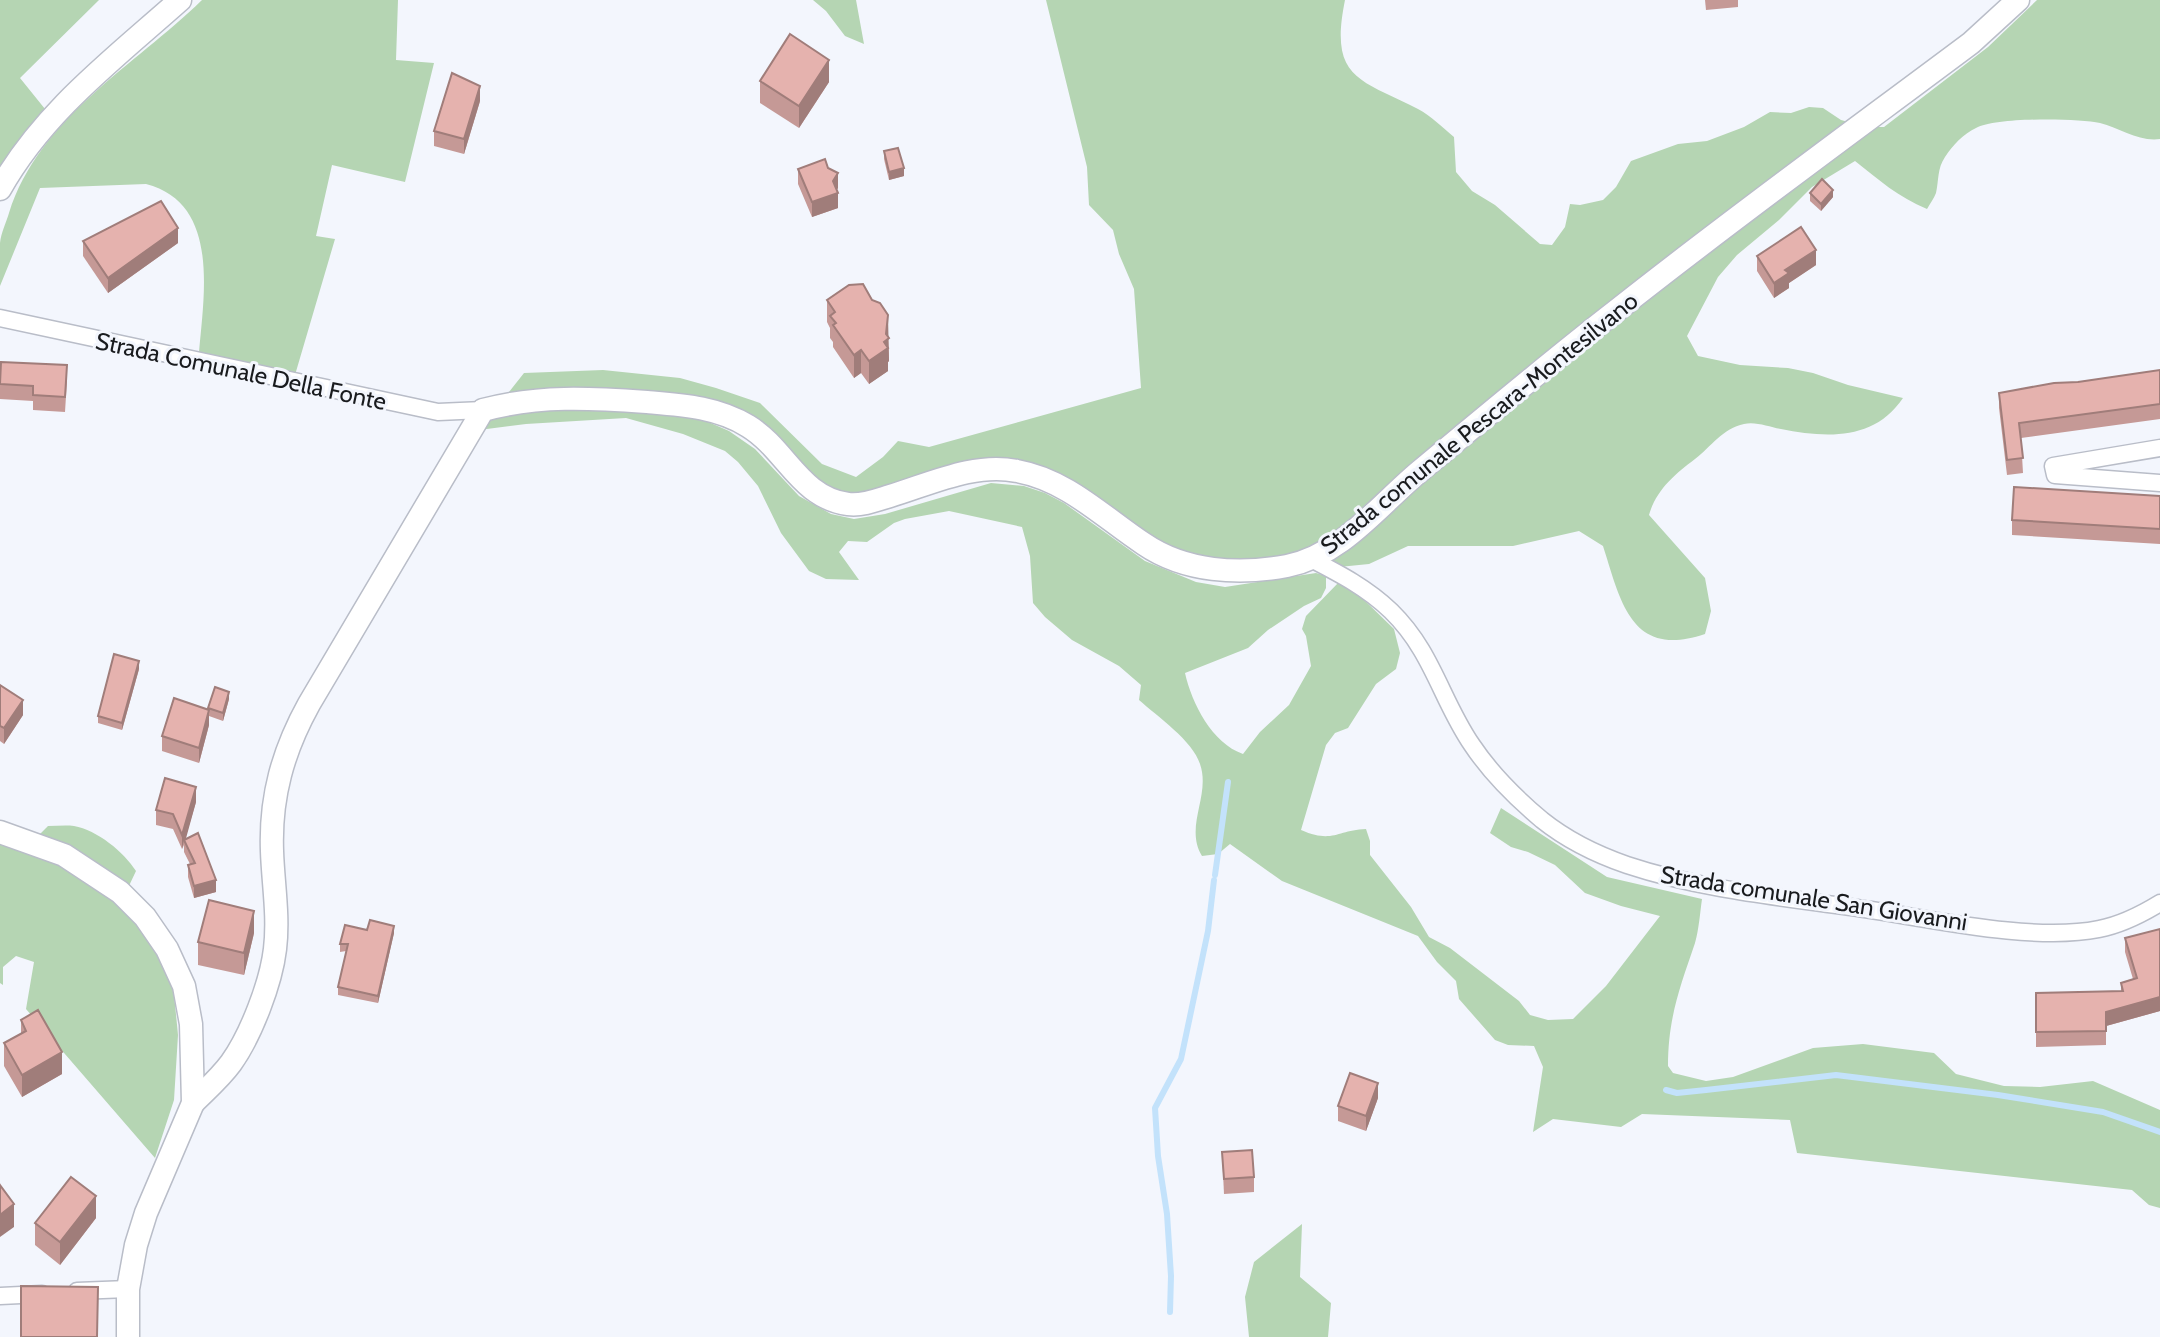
<svg xmlns="http://www.w3.org/2000/svg" width="2160" height="1337" font-family="Cabin,sans-serif">
  <style>
    .green { fill: #b5d5b3 }
    .lines { fill: none; stroke-linecap: round; stroke-linejoin: round }
    .stream { stroke: #c3e2fb; stroke-width: 6 }
    .street-casing { stroke: #b9bdc8; stroke-width: 19 }
    .secondary-casing { stroke: #b9bdc8; stroke-width: 25 }
    .street { stroke: #fff; stroke-width: 16 }
    .secondary { stroke: #fff; stroke-width: 22 }
    .wall { fill: #c59996 }
    .shaded-wall { fill: #a07d7a }
    .building { fill: #e5b2ae; stroke: #a07d7a; stroke-width: 2 }
    .labels { text-anchor: middle; dominant-baseline: central; stroke-width: 6; stroke-linejoin: round; paint-order: stroke }
    .street-label { font-size: 24px; fill: #191b1e; stroke: #f3f6fd }
  </style>
  <rect width="100%" height="100%" fill="#f3f6fd"/>
  <g class="green">
    <polygon points="0,0 99,0 20,78 45,109 0,170"/>
    <path d="M202 0H398L396 60 434 63 405 182 332 165 316 236 335 239 295 375 199 352C204 294 220 203 146 184L40 188 0 286C0 272 0 257 0 243 1 233 6 223 9 213 39 118 134 66 202 0Z"/>
    <polygon points="813,0 856,0 864,44 845,36 826,11"/>
    <path d="M1046 0H1345C1329 79 1359 79 1418 109 1431 116 1443 128 1454 137L1456 172 1472 191 1495 205 1540 244 1552 245 1565 227 1570 204 1580 205 1603 200 1616 187 1631 161 1678 144 1707 141 1744 127 1770 112 1791 113 1809 107 1823 108 1841 120 1867 127H1884L1988 47 2037 0H2160V139C2139 142 2120 128 2100 123 2077 118 1997 117 1976 128 1963 134 1953 145 1945 157 1937 169 1939 180 1936 193 1934 198 1930 204 1927 209 1898 197 1879 180 1855 161L1812 187 1779 220 1737 255 1718 277 1687 336 1698 356 1740 365 1788 368 1813 373 1848 385 1903 398C1874 441 1826 438 1781 429 1770 427 1755 421 1744 424 1723 428 1711 447 1695 459 1675 474 1656 490 1649 515L1705 578 1711 611 1705 634C1631 659 1621 602 1603 546L1579 531 1513 546H1408L1369 564 1339 567 1196 559 1161 544 1005 460 852 500 837 497 749 421 690 414 729 431 755 449 799 496 831 514 854 519 885 514 991 483 1024 486 1045 493 1064 503 1145 561 1196 582 1225 587 1316 573 1326 576V588L1321 598 1304 606 1268 630 1248 648 1185 673C1192 704 1212 743 1243 754L1260 732 1289 705 1311 666 1306 636 1302 629 1306 616 1339 582 1357 593 1394 629 1400 653 1396 669 1376 684 1348 728 1335 733 1326 745 1301 830C1333 844 1337 830 1366 829L1370 841V855L1411 907 1429 937 1450 948 1519 1001 1530 1015 1548 1020 1573 1019 1606 986 1660 916 1621 906 1585 893 1555 865 1528 852 1511 847 1490 833 1501 808 1607 877 1702 899C1700 913 1699 929 1695 943 1680 987 1668 1018 1668 1066L1673 1073 1706 1081 1733 1077 1813 1048 1863 1044 1934 1053 1956 1074 2004 1086 2040 1087 2093 1081 2160 1110V1208L2149 1205 2132 1190 1797 1153 1790 1120 1642 1114 1621 1127 1553 1119 1533 1132 1543 1067 1534 1046 1508 1045 1495 1040 1459 999 1456 981 1437 962 1418 936 1282 881 1230 844 1218 854 1202 856C1184 826 1211 796 1200 764 1193 741 1157 716 1139 700L1141 685 1119 666 1072 640 1045 617 1033 603 1030 556 1022 527 949 511 905 519 894 523 867 542 848 541 839 552 859 580 826 579 809 571 781 533 758 486 738 462 725 451 683 434 626 418 526 424 479 430 524 373 603 370 680 378 716 388 760 403 822 464 856 477 883 457 898 441 929 447 1141 388 1134 289 1119 254 1113 230 1089 205 1087 167Z"/>
    <path d="M48 826C57 826 66 825 74 826 97 830 124 852 136 871L127 890 147 936 173 984 178 1035 174 1100 155 1158 26 1009 34 962 16 956 3 967V985L0 983V840L38 836Z"/>
    <polygon points="1302,1224 1300,1277 1331,1303 1328,1337 1249,1337 1245,1297 1254,1262"/>
  </g>
  <g class="lines">
    <g class="stream">
      <polyline points="1215,875 1228,782"/>
      <polyline points="1666,1090 1677,1093 1706,1090 1836,1075 1998,1095 2103,1112 2160,1132"/>
      <polyline points="1170,1312 1171,1276 1167,1214 1158,1156 1155,1108 1181,1059 1208,931 1214,880"/>
    </g>
    <g class="street-casing">
      <g id="street">
        <polyline points="0,318 438,412 483,410"/>
        <polyline points="2160,448 2053,466 2055,475 2160,483"/>
        <path d="M1311 559C1340 574 1367 588 1391 611 1433 652 1441 700 1472 745 1490 772 1517 799 1542 820 1567 840 1598 855 1627 865 1705 891 1790 898 1871 910 1936 920 2036 942 2099 929 2120 925 2142 914 2160 903"/>
        <polyline points="77,1291 128,1289"/>
        <polyline points="0,1296 42,1294"/>
      </g>
    </g>
    <g class="secondary-casing">
      <g id="secondary">
        <path d="M0 189C43 112 115 58 180 0"/>
        <polyline points="0,832 64,855 120,892 145,917 167,949 184,986 191,1024 193,1103 146,1213 136,1245 128,1289 128,1337"/>
        <path d="M193 1103C206 1090 220 1078 231 1063 251 1035 271 983 275 949 279 916 273 883 272 851 270 797 283 751 309 704L483 410C539 395 590 398 647 402 682 405 717 407 748 426 786 449 800 498 848 504 862 506 877 500 890 496 930 484 975 462 1017 471 1067 480 1103 517 1144 544 1185 572 1239 575 1287 566 1342 555 1379 505 1420 471 1485 417 1549 363 1616 311 1732 219 1852 132 1971 43L2018 0"/>
      </g>
    </g>
    <use href="#street" class="street"/>
    <use href="#secondary" class="secondary"/>
  </g>
  <g class="wall">
    <polygon points="1705,0 1738,0 1738,7 1706,10"/>
    <polygon points="760,81 829,82 799,128 760,103"/>
    <polygon points="480,101 464,154 434,146 434,131"/>
    <polygon points="884,151 904,176 889,180 884,159"/>
    <polygon points="828,168 838,188 836,190 838,208 812,217 798,184 798,169"/>
    <polygon points="1810,193 1833,197 1821,211 1810,201"/>
    <polygon points="83,241 178,243 108,293 83,256"/>
    <polygon points="1757,256 1816,265 1789,283 1789,288 1774,298 1757,271"/>
    <polygon points="827,300 888,336 889,361 888,362 888,371 869,384 861,373 854,378 833,347 833,342 830,338 830,328 827,322"/>
    <polygon points="2160,370 2160,419 2021,438 2023,473 2007,475 1999,408 1999,393"/>
    <polygon points="0,374 67,380 65,412 33,410 33,401 0,399"/>
    <polygon points="2160,496 2160,544 2012,535 2012,520"/>
    <polygon points="139,669 122,730 98,723 98,716"/>
    <polygon points="0,685 23,715 4,744 0,741"/>
    <polygon points="229,699 223,721 209,716 209,725 199,763 162,751 162,736 208,710 208,708"/>
    <polygon points="196,802 185,839 216,892 194,898 188,877 188,865 190,864 184,852 184,845 182,849 173,829 156,825 156,810"/>
    <polygon points="2160,929 2160,1011 2106,1026 2106,1045 2036,1047 2036,993 2121,991 2121,983 2133,979 2125,952 2125,938"/>
    <polygon points="367,930 394,933 378,1003 338,995 338,987 346,951 340,952 340,944"/>
    <polygon points="254,933 244,975 198,965 198,942"/>
    <polygon points="21,1020 62,1074 22,1097 4,1066 4,1043 21,1034"/>
    <polygon points="1378,1098 1366,1131 1338,1121 1338,1106"/>
    <polygon points="1222,1152 1254,1177 1254,1192 1224,1194"/>
    <polygon points="96,1218 60,1265 35,1245 35,1223"/>
  </g>
  <g class="shaded-wall">
    <polygon points="829,60 829,82 799,128 799,106"/>
    <polygon points="480,86 480,101 464,154 464,139"/>
    <polygon points="904,168 904,176 889,180 889,172"/>
    <polygon points="838,173 838,188 834,194 838,193 838,208 812,217 812,202 833,181"/>
    <polygon points="1833,190 1833,197 1821,211 1821,204"/>
    <polygon points="178,228 178,243 108,293 108,278"/>
    <polygon points="1816,250 1816,265 1789,283 1789,288 1774,298 1774,283 1785,270"/>
    <polygon points="888,315 889,361 888,362 888,371 869,384 869,361 884,342"/>
    <polygon points="861,350 861,373 854,378 854,355"/>
    <polygon points="139,661 139,669 122,730 122,723"/>
    <polygon points="229,692 229,699 223,721 223,713"/>
    <polygon points="23,700 23,715 4,744 4,728"/>
    <polygon points="209,710 209,725 199,763 199,748"/>
    <polygon points="196,787 196,802 185,842 184,840 182,849 182,835"/>
    <polygon points="216,880 216,892 194,898 194,886"/>
    <polygon points="254,911 254,933 244,975 244,953"/>
    <polygon points="394,926 394,933 378,1003 378,996"/>
    <polygon points="2160,997 2160,1011 2106,1026 2106,1012"/>
    <polygon points="62,1052 62,1074 22,1097 22,1075"/>
    <polygon points="1378,1083 1378,1098 1366,1131 1366,1116"/>
    <polygon points="96,1196 96,1218 60,1265 60,1242"/>
    <polygon points="14,1204 14,1227 0,1237 0,1215"/>
  </g>
  <g class="building">
    <polygon points="790,34 829,60 799,106 760,81"/>
    <polygon points="452,73 480,86 464,139 434,131"/>
    <polygon points="898,148 904,168 889,172 884,151"/>
    <polygon points="825,159 828,168 838,173 833,181 838,193 812,202 798,169"/>
    <polygon points="1822,179 1833,190 1821,204 1810,193"/>
    <polygon points="161,201 178,228 108,278 83,241"/>
    <polygon points="1801,227 1816,250 1785,270 1789,273 1774,283 1757,256"/>
    <polygon points="863,284 872,300 880,303 888,315 886,334 889,338 884,342 888,348 869,361 861,350 854,355 833,325 836,323 830,316 835,312 827,300 849,285"/>
    <polygon points="1,362 67,365 65,397 33,395 33,386 0,384"/>
    <polygon points="2160,370 2160,404 2019,423 2023,458 2007,460 1999,393 2054,383 2078,382"/>
    <polygon points="2014,487 2160,496 2160,529 2012,520"/>
    <polygon points="114,654 139,661 122,723 98,716"/>
    <polygon points="0,685 23,700 4,728 0,726"/>
    <polygon points="215,687 229,692 223,713 208,708"/>
    <polygon points="174,698 209,710 199,748 162,736"/>
    <polygon points="165,778 196,787 182,835 173,814 156,810"/>
    <polygon points="198,833 216,880 194,886 188,865 195,863 184,840"/>
    <polygon points="209,900 254,911 244,953 198,942"/>
    <polygon points="370,920 394,926 378,996 338,987 348,944 340,944 345,925 367,930"/>
    <polygon points="2160,929 2160,997 2106,1012 2106,1031 2036,1032 2036,993 2123,991 2121,983 2137,978 2125,938"/>
    <polygon points="38,1010 62,1052 22,1075 4,1043 26,1031 21,1020"/>
    <polygon points="1350,1073 1378,1083 1366,1116 1338,1106"/>
    <polygon points="1252,1150 1254,1177 1224,1179 1222,1152"/>
    <polygon points="71,1177 96,1196 60,1242 35,1223"/>
    <polygon points="0,1185 14,1204 0,1215"/>
    <polygon points="21,1286 98,1287 97,1337 21,1337"/>
  </g>
  <g class="labels">
    <g class="street-label">
      <text transform="translate(241 371) rotate(12)">Strada Comunale Della Fonte</text>
      <text transform="translate(1479 423) rotate(-39)">Strada comunale Pescara-Montesilvano</text>
      <text transform="translate(1814 898) rotate(9)">Strada comunale San Giovanni</text>
    </g>
  </g>
</svg>
